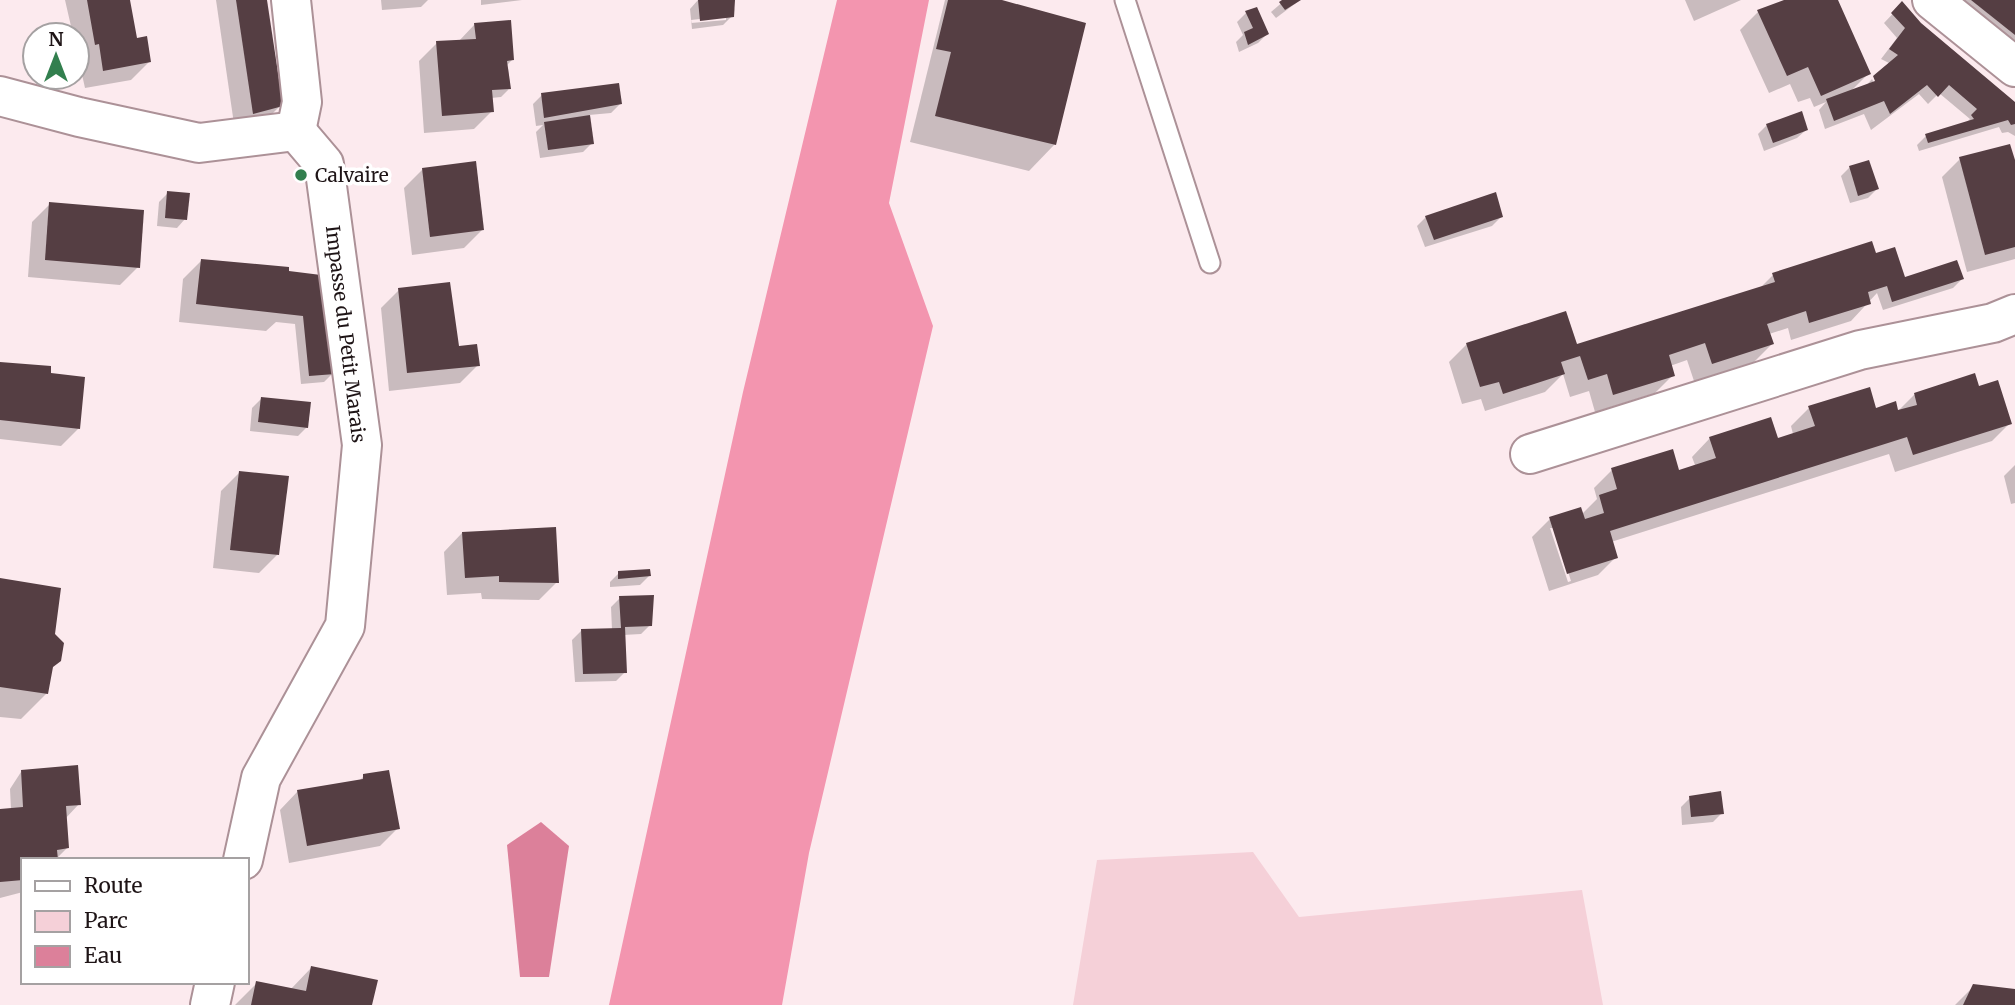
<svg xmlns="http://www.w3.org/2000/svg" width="2015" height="1005" font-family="Merriweather,serif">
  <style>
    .green { fill: #f5d0d8 }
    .forest { fill: #f395af }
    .water { fill: #dc809a }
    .shadow { fill: #0003; fill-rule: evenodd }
    .building { fill: #553e43 }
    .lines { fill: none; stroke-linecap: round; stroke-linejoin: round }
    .lane-casing { stroke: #ac9197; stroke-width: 23 }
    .street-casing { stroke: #ac9197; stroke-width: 42 }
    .lane { stroke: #fff; stroke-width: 19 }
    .street { stroke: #fff; stroke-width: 38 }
    .poi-dot { fill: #327f4e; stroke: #fff; stroke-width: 2.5 }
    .labels { text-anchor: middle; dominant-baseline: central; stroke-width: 7; stroke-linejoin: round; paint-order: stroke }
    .poi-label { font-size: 19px; fill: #1e1416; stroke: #fff; text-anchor: start }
    .street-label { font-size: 19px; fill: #1e1416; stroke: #fff }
  </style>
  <rect width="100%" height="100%" fill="#fceaee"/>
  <polygon class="green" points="1253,852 1299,917 1582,890 1603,1005 1073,1005 1097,860"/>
  <polygon class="forest" points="837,0 929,0 889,203 933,326 809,853 782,1005 609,1005 743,392"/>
  <polygon class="water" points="541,822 569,846 549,977 520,977 507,845"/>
  <g class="shadow">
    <polygon points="65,0 129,0 135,40 149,62 131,80 85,88 77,52 77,35 73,35"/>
    <polygon points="216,0 265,0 281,105 263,123 235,131"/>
    <polygon points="381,0 428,0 421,7 382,10"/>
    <polygon points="481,0 522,0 481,5"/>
    <path d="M698 0H734L732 16 723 25 692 29 690 9ZM726 16V20L691 23V20Z"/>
    <polygon points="945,0 995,0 1055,144 1029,171 910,142"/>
    <polygon points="1285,0 1300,0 1276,18 1271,12"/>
    <polygon points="1685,0 1741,0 1694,21"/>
    <polygon points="1789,0 1836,0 1869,73 1850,92 1865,87 1872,79 1874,83 1889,63 1881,59 1897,38 1884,23 1902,4 1920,25 2015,103 2015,136 2008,132 2002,133 1999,127 1919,151 1917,145 1926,136 1966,123 1970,119 1939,93 1928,104 1919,94 1871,130 1864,114 1825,129 1819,110 1826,102 1814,107 1810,98 1798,102 1790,84 1769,93 1740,30 1758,12"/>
    <polygon points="1952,0 2015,0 2015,51"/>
    <polygon points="1246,13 1267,34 1258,43 1239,52 1236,42 1243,35 1237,22"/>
    <polygon points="475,24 512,60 503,69 508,68 510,88 501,97 491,98 492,111 474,129 424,133 419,61 437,43 458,42"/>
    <polygon points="542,95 620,104 611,113 589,115 592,143 583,152 540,158 536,132 543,125 536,126 533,104"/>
    <polygon points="1767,125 1806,130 1797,138 1764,151 1758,134"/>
    <polygon points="1960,159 2015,166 2015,259 1967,272 1942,177"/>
    <polygon points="1850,167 1877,189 1868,198 1850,203 1841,176"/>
    <polygon points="423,169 482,230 464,248 412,255 404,188"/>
    <polygon points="168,193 185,219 177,228 157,226 159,202"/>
    <polygon points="50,204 138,267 120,285 28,277 32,222"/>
    <polygon points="1426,217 1501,217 1492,226 1425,247 1417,226"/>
    <polygon points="1875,256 1903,279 1962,279 1953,288 1883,310 1877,293 1851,321 1791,340 1788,328 1769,334 1772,344 1754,362 1694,381 1687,360 1670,366 1673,375 1655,393 1595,412 1589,391 1570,397 1563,374 1545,392 1485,411 1481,399 1462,404 1449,362 1467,344 1575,346 1759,289 1773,275"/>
    <polygon points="201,261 287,269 333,373 324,382 301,384 295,324 276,322 266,331 179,322 183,279"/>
    <polygon points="399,290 478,365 460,383 389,391 381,308"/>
    <polygon points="0,363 49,374 79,428 61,446 0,439"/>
    <path d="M1978 388 2010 423 1992 441 1895 472 1889 454 1611 542 1616 557 1598 575 1549 591 1532 537 1550 519 1582 514 1597 499 1594 488 1612 470 1678 472 1695 465 1692 457 1710 438 1776 441 1793 434 1791 426 1809 408 1897 412 1914 395ZM1550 528H1554L1571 581 1568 582Z"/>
    <polygon points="261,399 307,427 298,436 250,431 252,408"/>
    <polygon points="2015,465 2015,503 2011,504 2004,476"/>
    <polygon points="239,473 277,555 259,573 213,568 221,491"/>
    <polygon points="462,533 557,582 539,600 482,599 481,593 447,595 444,552"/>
    <polygon points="619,573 649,576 640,585 610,587 610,582"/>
    <polygon points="0,580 51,669 47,693 21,719 0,717"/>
    <polygon points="620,598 650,625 641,634 623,635 625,672 616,681 575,682 572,640 581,631 612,630 611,607"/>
    <polygon points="21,772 79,804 65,819 67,848 58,857 23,860 23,892 0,898 0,811 11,810 10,789"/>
    <polygon points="364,776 398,828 380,846 289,863 280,810 298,791 359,781"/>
    <polygon points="1690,798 1722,813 1713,822 1682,825 1681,807"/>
    <polygon points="312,967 370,1005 235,1005 257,983 290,990"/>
    <polygon points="1974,986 2015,991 2015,1005 1955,1005"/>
  </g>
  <g class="building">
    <polygon points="87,0 130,0 137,38 147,36 151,62 103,71 99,44 95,45"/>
    <polygon points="236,0 267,0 283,106 253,114"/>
    <polygon points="698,0 735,0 734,17 700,21"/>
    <polygon points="948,0 1002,0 1086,23 1056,145 935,116 951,52 936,49"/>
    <polygon points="1282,0 1301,0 1285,10 1279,2"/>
    <polygon points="1784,0 1838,0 1871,74 1821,96 1808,67 1787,76 1757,10"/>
    <polygon points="1971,0 2015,0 2015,35"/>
    <polygon points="1902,1 1921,23 2015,102 2015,124 2011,125 2008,120 1928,143 1925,134 1974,119 1971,115 1977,109 1949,85 1938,97 1927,85 1890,114 1884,101 1834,121 1826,99 1875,81 1873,76 1898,55 1889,49 1905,28 1891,13"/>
    <polygon points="1257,7 1269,34 1248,45 1244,32 1253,28 1245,11"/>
    <polygon points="511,20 514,60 507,61 511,89 492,90 494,112 442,116 436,41 476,39 474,23"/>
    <polygon points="619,83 622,104 544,118 541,93"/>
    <polygon points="1802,111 1808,130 1773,143 1766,124"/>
    <polygon points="590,115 594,144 548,150 544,122"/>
    <polygon points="2010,144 2015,160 2015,247 1985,255 1959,157"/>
    <polygon points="1869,160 1879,189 1858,196 1849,166"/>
    <polygon points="476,161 484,230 430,237 422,168"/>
    <polygon points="167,191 190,193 187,220 165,218"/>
    <polygon points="1496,192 1503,217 1434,240 1425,216"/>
    <polygon points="49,202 144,210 140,268 45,260"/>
    <polygon points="1872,241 1876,253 1895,247 1905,277 1957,260 1964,279 1892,302 1887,286 1868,292 1871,304 1809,323 1806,311 1767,324 1774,344 1712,364 1705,343 1669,355 1675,376 1613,395 1607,374 1588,380 1580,356 1561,362 1565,374 1503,394 1499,382 1480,387 1466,343 1566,311 1577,344 1775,282 1772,273"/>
    <polygon points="201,259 289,267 289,271 321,275 335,374 309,376 303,316 196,304"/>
    <polygon points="450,282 459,346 477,344 480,366 407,373 398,288"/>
    <polygon points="0,362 51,366 51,373 85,377 80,429 0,420"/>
    <polygon points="1975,373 1979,386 1998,380 2012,424 1913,455 1907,437 1610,531 1618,558 1567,574 1549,517 1581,507 1585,519 1604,513 1599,495 1617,489 1611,468 1673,449 1679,470 1716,458 1709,437 1771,417 1778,438 1815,426 1808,406 1870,387 1876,408 1896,401 1898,410 1917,405 1914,393"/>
    <polygon points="261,397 311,402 308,428 258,422"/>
    <polygon points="239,471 289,476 279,555 230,550"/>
    <polygon points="556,527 559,583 499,582 499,576 465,578 462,532"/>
    <polygon points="650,569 651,576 618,579 618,571"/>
    <polygon points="0,578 61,588 55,634 64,643 61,661 53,667 48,694 0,687"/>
    <polygon points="654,595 652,626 625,627 627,673 583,674 581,629 621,628 619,596"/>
    <polygon points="78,765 81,805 66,806 69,848 57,850 58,860 23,860 23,880 0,882 0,809 23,807 21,770"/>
    <polygon points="389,770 400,829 307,846 297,790 363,779 363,774"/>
    <polygon points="1721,791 1724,814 1691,817 1689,796"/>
    <polygon points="311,966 378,980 372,1005 251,1005 256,981 306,991"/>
    <polygon points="1973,984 2015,989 2015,1005 1963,1005"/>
  </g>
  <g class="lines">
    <g class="lane-casing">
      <polyline id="lane" points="1125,0 1210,263"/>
    </g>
    <g class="street-casing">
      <g id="street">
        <polyline points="291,0 302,102 296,131"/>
        <polyline points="1932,0 2015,67"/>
        <polyline points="0,96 79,117 199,143 296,131"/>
        <polyline points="1530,454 1860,350 1993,323 2015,314"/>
        <polyline points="243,860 261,778 345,626 362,445 324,164 296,131"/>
        <polyline points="210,1005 215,982"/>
      </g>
    </g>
    <use href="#lane" class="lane"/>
    <use href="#street" class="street"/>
  </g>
  <circle class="poi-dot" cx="301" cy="175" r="7"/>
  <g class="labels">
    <g class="poi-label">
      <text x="315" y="175">Calvaire</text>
    </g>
    <g class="street-label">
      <text transform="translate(346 334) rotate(83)">Impasse du Petit Marais</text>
    </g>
  </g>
  <rect x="21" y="858" width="228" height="126" fill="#ffffff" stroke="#a5a1a2" stroke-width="2"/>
  <rect x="35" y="881" width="35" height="10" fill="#ffffff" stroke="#a5a1a2" stroke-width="2"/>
  <text x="84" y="893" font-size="21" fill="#1e1416">Route</text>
  <rect x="35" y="911" width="35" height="21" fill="#f5d0d8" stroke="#a5a1a2" stroke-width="2"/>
  <text x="84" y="928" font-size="21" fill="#1e1416">Parc</text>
  <rect x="35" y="946" width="35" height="21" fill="#dc809a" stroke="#a5a1a2" stroke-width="2"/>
  <text x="84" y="963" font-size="21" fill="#1e1416">Eau</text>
  <g transform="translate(56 56)"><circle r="33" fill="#ffffff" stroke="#a5a1a2" stroke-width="2"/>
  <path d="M0-5L12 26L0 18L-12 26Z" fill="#327f4e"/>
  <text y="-10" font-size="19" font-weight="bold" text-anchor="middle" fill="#1e1416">N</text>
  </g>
</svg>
